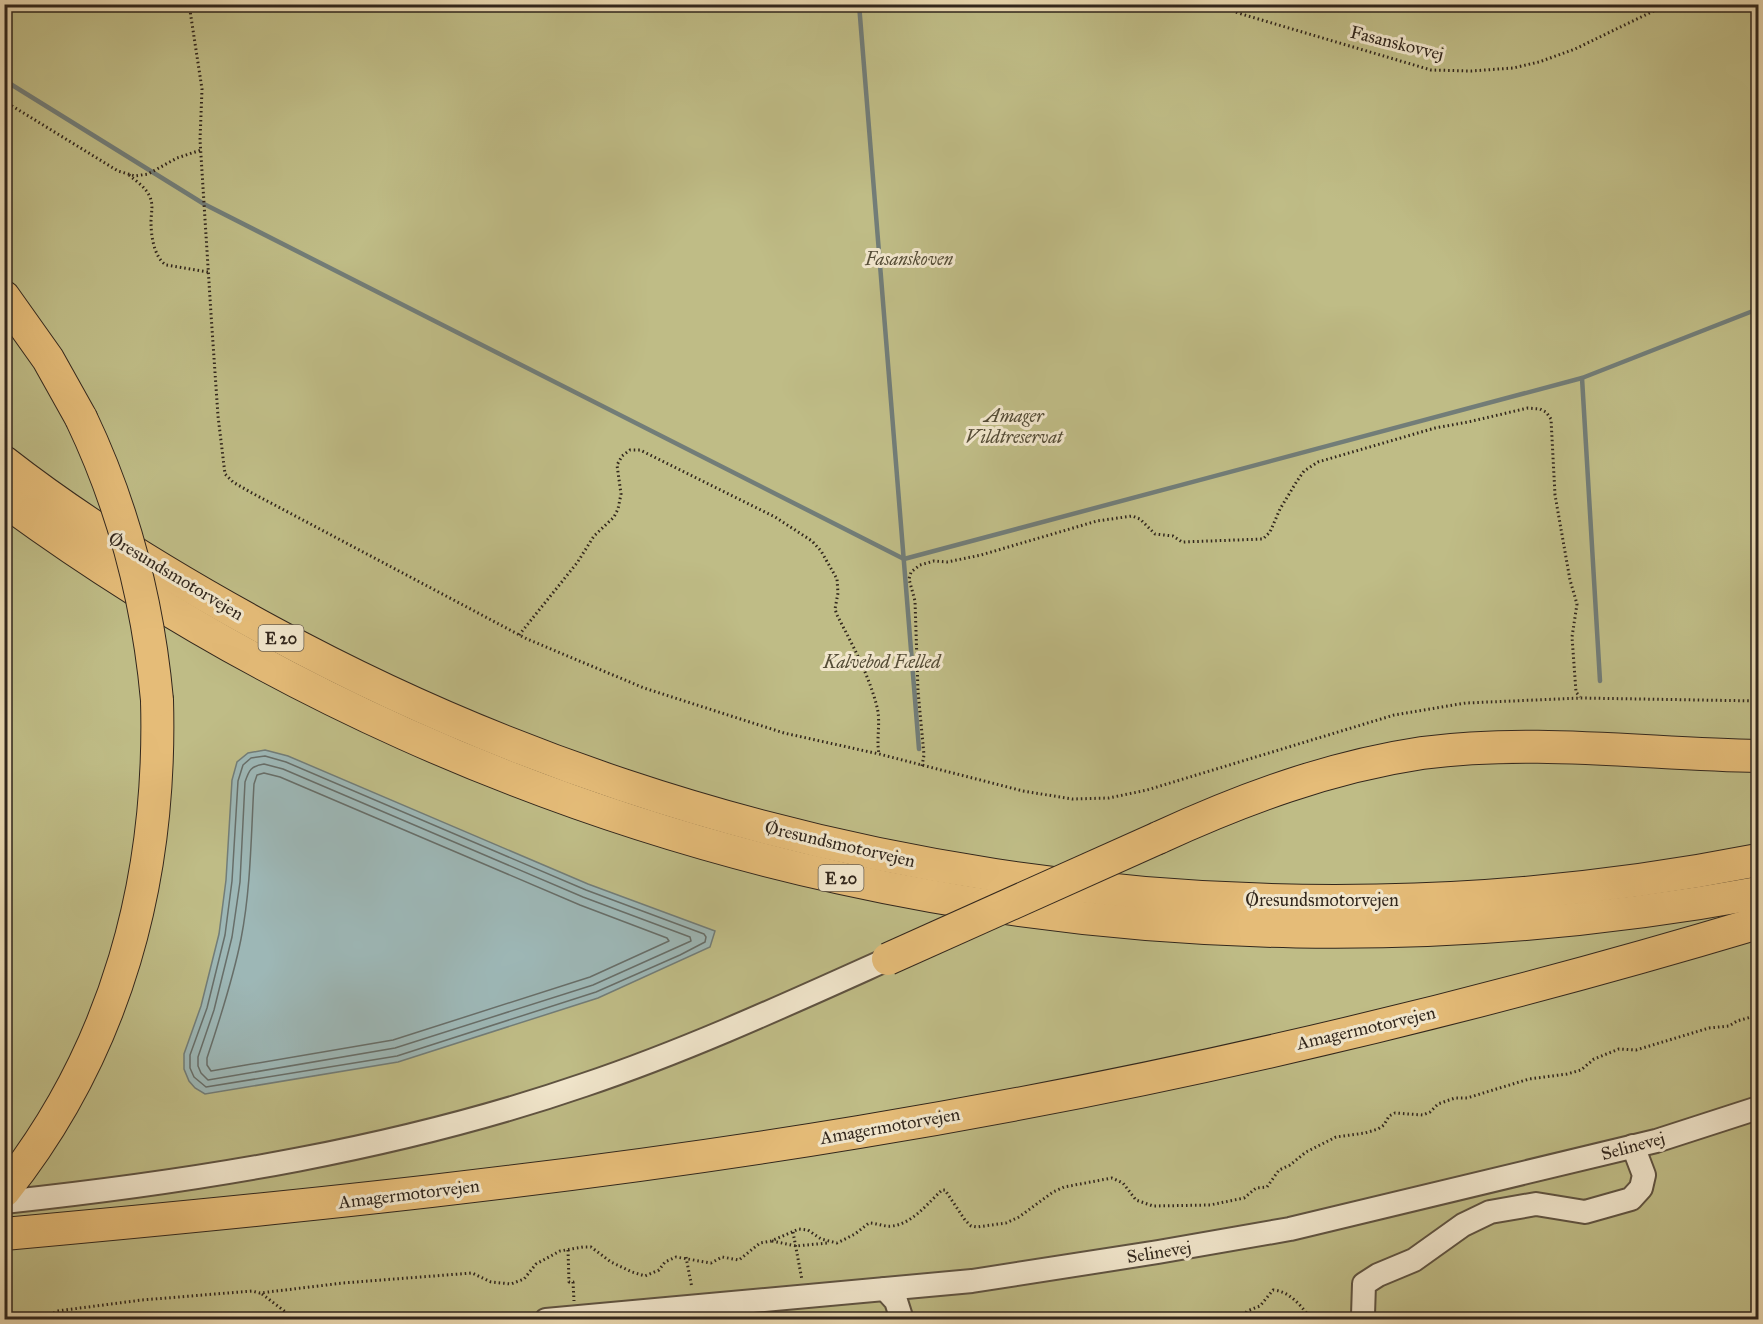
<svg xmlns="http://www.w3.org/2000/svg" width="1763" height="1324" font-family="'IM FELL Great Primer',serif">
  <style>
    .green { fill: #bfbc86; stroke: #787151; stroke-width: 1.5 }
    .water { fill: #9db7b6; stroke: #727d78; stroke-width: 1.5 }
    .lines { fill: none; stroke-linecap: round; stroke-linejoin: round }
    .shore { stroke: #676e69; stroke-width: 1.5 }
    .stream { stroke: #727d78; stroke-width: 4.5 }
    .minor-casing { stroke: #5f5341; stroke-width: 26 }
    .highway-casing { stroke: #31261c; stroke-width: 34 }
    .path { stroke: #31261c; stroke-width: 3; stroke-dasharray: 1.5 3; stroke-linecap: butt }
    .minor { stroke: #f1e6cc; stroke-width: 22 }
    .highway { stroke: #e5bc78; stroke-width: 32 }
    .highway-bridge-casing { stroke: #31261c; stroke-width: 34; stroke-linecap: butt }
    .highway-bridge { stroke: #e5bc78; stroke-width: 32 }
    .labels { text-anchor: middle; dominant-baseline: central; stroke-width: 6; stroke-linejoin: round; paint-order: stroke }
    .shield { fill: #f1e6cc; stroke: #6b6051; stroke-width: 1.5 }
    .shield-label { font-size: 16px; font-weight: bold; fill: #31261c }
    .street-label { font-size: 18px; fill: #31261c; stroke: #f1e6cc }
    .park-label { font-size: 18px; font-style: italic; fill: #544c36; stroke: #f1e6cc }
  </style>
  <rect width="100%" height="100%" fill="#ead9b1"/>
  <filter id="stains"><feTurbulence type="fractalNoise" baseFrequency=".00333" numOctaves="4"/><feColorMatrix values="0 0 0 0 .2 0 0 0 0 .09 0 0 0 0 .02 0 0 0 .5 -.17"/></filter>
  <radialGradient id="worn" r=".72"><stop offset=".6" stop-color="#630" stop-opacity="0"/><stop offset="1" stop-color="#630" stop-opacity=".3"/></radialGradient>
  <polygon class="green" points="5,5 1758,5 1758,1319 5,1320"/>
  <polygon class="water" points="265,750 288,756 588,884 715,931 710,947 598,998 398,1062 205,1094 195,1088 189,1081 184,1069 184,1054 201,1006 219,934 226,880 232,780 237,762 248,753"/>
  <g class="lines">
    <g class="shore">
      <polygon points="265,756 286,762 586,890 704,934 706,937 705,942 680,955 596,992 397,1056 206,1087 194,1077 190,1068 190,1055 207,1008 225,935 232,881 238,781 243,765 251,758"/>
      <path d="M264 764 283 769 583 897 690 937 691 941 593 985 395 1048 208 1080 201 1073 198 1066V1057L214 1010 232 937 240 882 245 782C249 770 251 766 264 764Z"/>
      <path d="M264 773 280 777 580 905 667 938 669 941 590 977 393 1040 211 1071 207 1065V1058C220 1019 233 979 241 939 251 888 251 835 254 784L257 775Z"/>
    </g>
    <g class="stream">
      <polyline points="859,4 919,749"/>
      <polyline points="4,80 204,204 904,559 1582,378 1758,309"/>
      <polyline points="1582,378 1600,681"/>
    </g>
    <g class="minor-casing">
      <g id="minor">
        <path d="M4 1202C200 1181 398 1149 584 1085 688 1050 788 1004 888 959"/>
        <polyline points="885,1289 896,1301 902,1320"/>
        <polyline points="546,1320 972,1281 1158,1252 1290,1229 1656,1141 1758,1108"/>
        <polyline points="1365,1320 1363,1315 1364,1284 1378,1275 1414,1260 1463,1225 1490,1212 1536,1204 1585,1212 1631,1199 1641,1188 1644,1175 1633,1146"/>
      </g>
    </g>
    <g class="highway-casing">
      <g id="highway">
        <polyline points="4,297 48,359 81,418"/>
        <path d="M4 462C87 527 179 582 271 632 721 877 1256 959 1758 860"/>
        <path d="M4 500C509 871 1145 1006 1758 893"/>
        <path d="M1158 838C1243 799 1329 767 1422 753 1533 738 1647 754 1758 756"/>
        <path d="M4 1191C117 1049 162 879 157 700"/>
        <path d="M4 1234C290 1208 576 1179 859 1132 1163 1082 1464 1011 1758 923"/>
      </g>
    </g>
    <g class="path">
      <polyline points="189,4 202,89 200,140 211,314 218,416 225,474 233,482 252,493 527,639 644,688 784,733 879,754 1023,791 1072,799 1109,798 1147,790 1394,715 1466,703 1581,698 1758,701"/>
      <polyline points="1220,4 1238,13 1431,70 1471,71 1513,68 1539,62 1575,49 1668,4"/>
      <polyline points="4,101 118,171 135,176 148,174 177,158 201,150"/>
      <path d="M129 175C136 181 145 187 149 195 154 205 151 212 151 222 151 236 154 257 166 265L208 272"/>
      <path d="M519 635 577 563 594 536 614 517 618 509 621 494 617 465 622 456 630 450H640L775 517 812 541 821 551 837 579 838 593 835 609 837 615C852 644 869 675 877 707 881 723 876 738 879 754"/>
      <polyline points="922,766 924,755 918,691 915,601 909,579 911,572 920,565 934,561 947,562 981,555 1097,521 1132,516 1140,519 1155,534 1173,536 1182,542 1263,539 1270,532 1280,509 1297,481 1304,471 1318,462 1435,428 1468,422 1528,408 1540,409 1546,412 1551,419 1555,495 1570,580 1577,604 1572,637 1576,692 1580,697"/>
      <polyline points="793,1232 802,1280"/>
      <polyline points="772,1241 796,1246 828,1243"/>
      <polyline points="568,1250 569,1282 573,1282 574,1301"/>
      <polyline points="686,1257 692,1288"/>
      <polyline points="262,1294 296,1320"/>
      <path d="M42 1320 57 1311 142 1300 252 1291 260 1293 343 1283 472 1273 491 1282 511 1284 524 1279 536 1264 560 1251 583 1247H591L611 1262 632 1272 645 1276 659 1270 665 1262 676 1257 711 1263 722 1257 739 1260 760 1243 771 1241 799 1229 808 1230 821 1239 837 1243 855 1234 869 1223C877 1223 884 1227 892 1226 912 1224 928 1203 942 1190H945L965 1220 971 1226 977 1227 1006 1223 1019 1217 1053 1192 1064 1187 1112 1178 1123 1183 1136 1200 1153 1206 1210 1205 1244 1198 1256 1188 1267 1187 1279 1170 1290 1165 1306 1152 1336 1137 1365 1133 1378 1129 1384 1125 1389 1116 1395 1113 1423 1115 1430 1112 1438 1104 1455 1098H1467L1529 1079 1567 1074 1581 1070 1594 1059 1619 1049 1636 1050 1709 1028 1729 1026 1737 1021 1758 1015"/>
      <path d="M1241 1320 1247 1311 1260 1306 1273 1290C1290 1291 1302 1307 1312 1320"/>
    </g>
    <use href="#minor" class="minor"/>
    <use href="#highway" class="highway"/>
    <g class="highway-bridge-casing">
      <g id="highway-bridge">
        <path d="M81 418C124 508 148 601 157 700"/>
        <polyline points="888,959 1158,838"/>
      </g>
    </g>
    <use href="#highway-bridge" class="highway-bridge"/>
  </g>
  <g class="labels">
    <g class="shield">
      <rect x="258.5" y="625" width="45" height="26" rx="4.5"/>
      <rect x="818.5" y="865" width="45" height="26" rx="4.5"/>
    </g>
    <g class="shield-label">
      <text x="281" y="638">E 20</text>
      <text x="841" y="878">E 20</text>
    </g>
    <g class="street-label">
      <text transform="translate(1397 43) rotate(14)">Fasanskovvej</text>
      <text transform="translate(176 576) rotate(31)">Øresundsmotorvejen</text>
      <text transform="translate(840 844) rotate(13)">Øresundsmotorvejen</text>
      <text x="1322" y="900">Øresundsmotorvejen</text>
      <text transform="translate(1366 1028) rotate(-13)">Amagermotorvejen</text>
      <text transform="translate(890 1126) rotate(-10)">Amagermotorvejen</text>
      <text transform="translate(1633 1146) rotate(-15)">Selinevej</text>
      <text transform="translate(409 1194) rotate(-7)">Amagermotorvejen</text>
      <text transform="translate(1159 1252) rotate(-9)">Selinevej</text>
    </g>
    <g class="park-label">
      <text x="909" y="259">Fasanskoven</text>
      <text x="1014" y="416">Amager<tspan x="1014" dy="21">Vildtreservat</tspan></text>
      <text x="882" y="662">Kalvebod Fælled</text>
    </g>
  </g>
  <rect width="1763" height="1324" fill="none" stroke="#ead9b1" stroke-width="24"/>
  <rect x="6" y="6" width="1751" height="1312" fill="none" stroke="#31261c" stroke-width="3"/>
  <rect x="12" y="12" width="1739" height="1300" fill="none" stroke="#31261c" stroke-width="1.5"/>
  <rect width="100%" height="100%" filter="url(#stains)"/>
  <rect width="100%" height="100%" fill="url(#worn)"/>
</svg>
